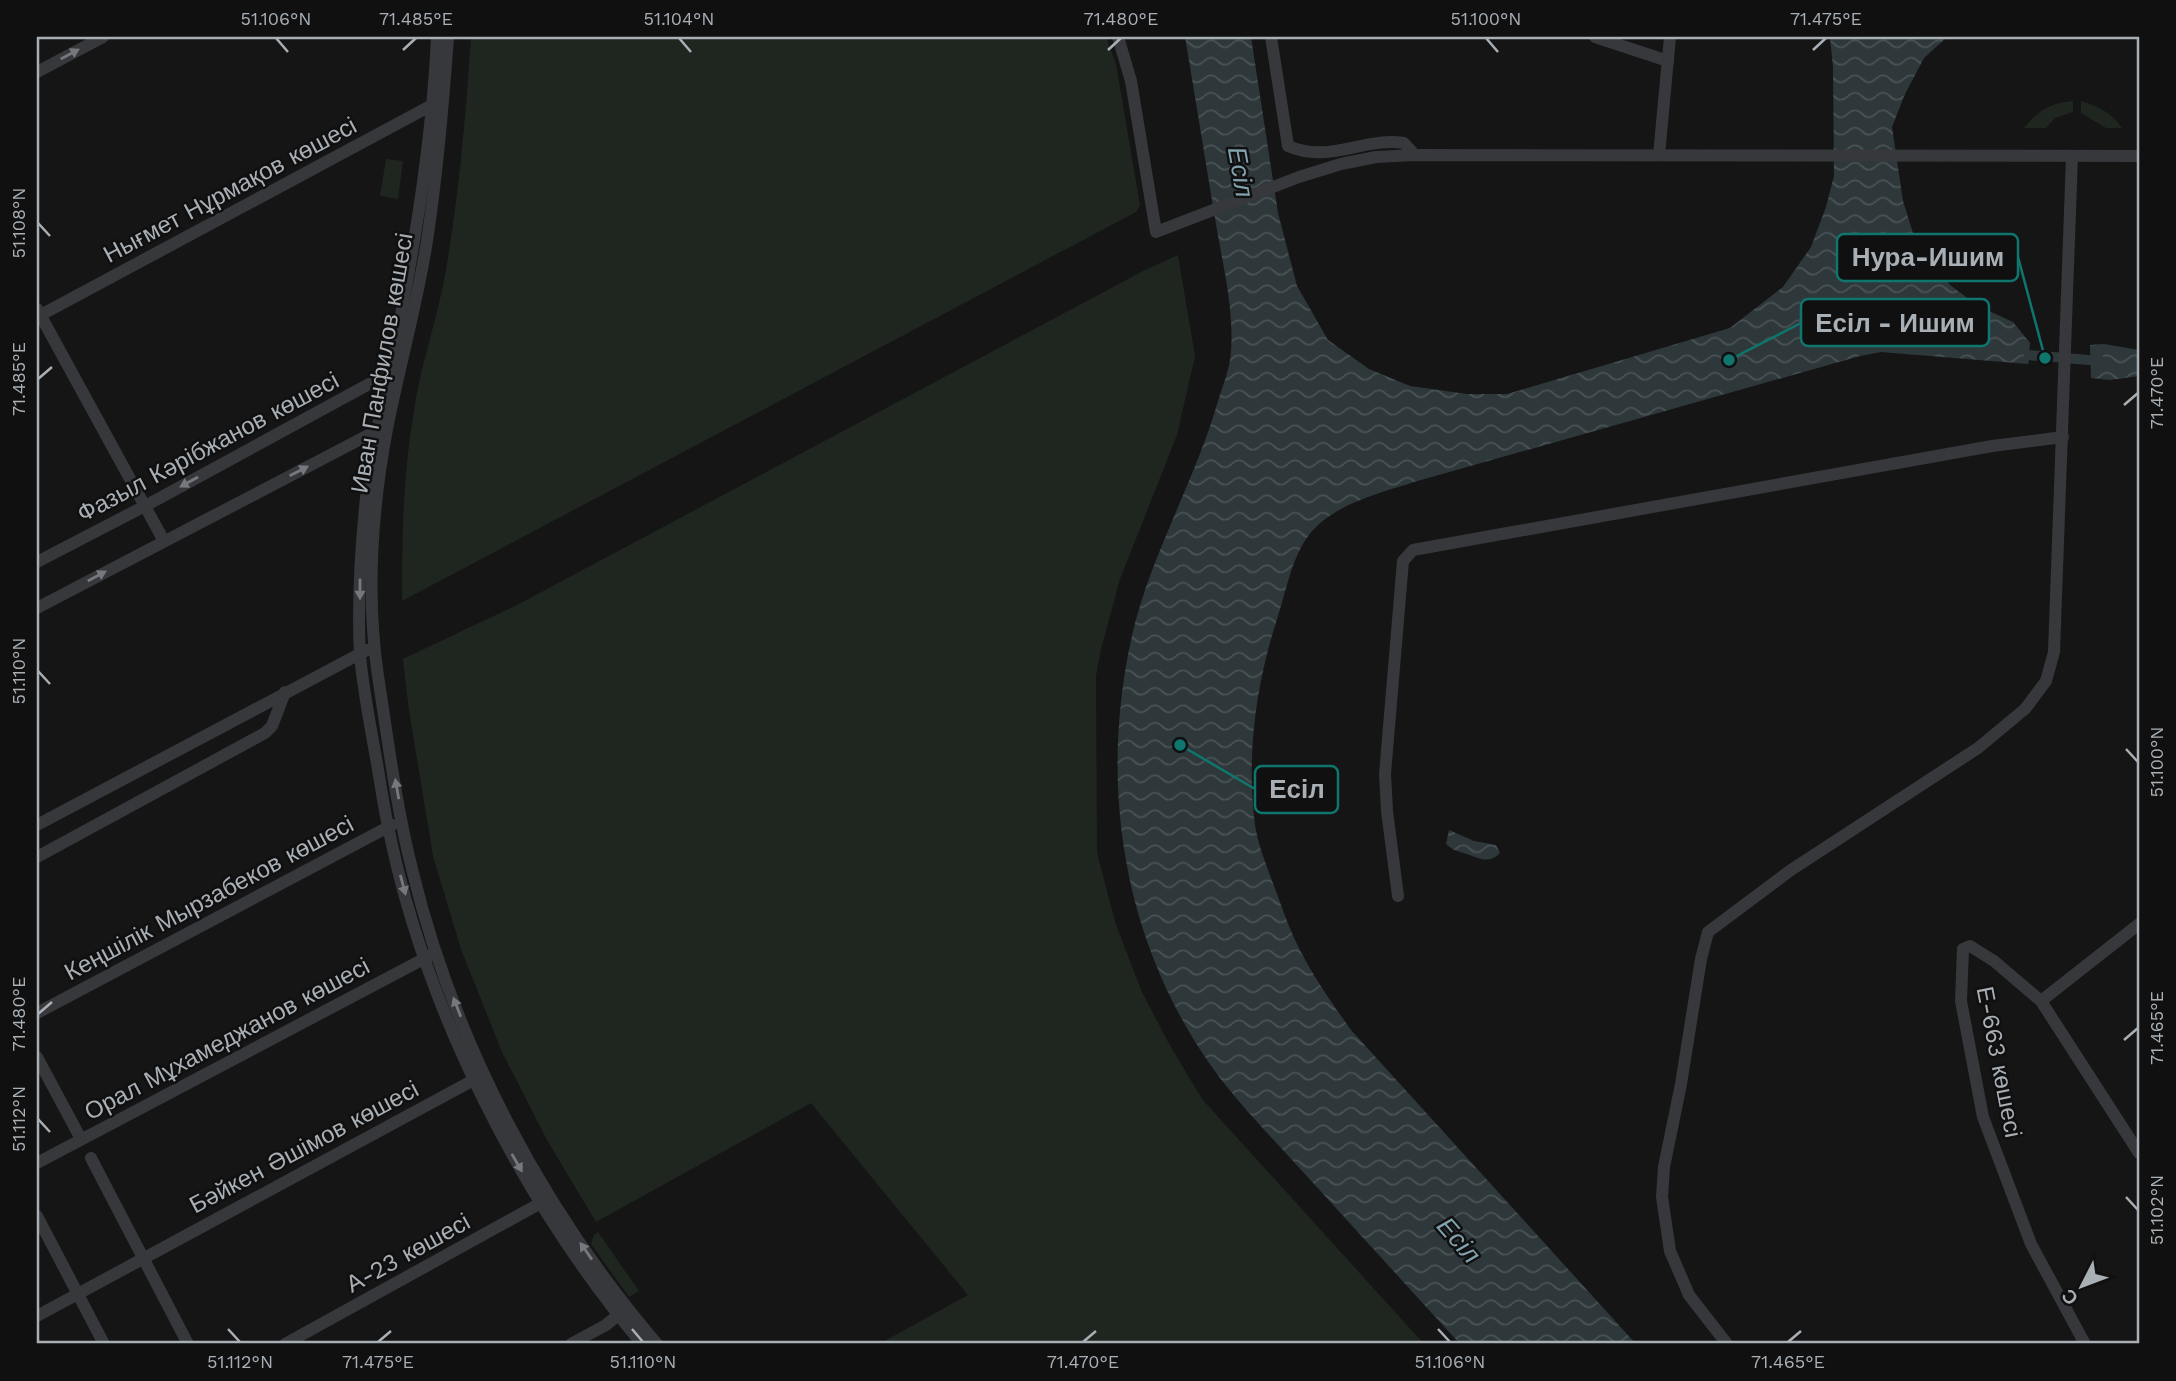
<svg xmlns="http://www.w3.org/2000/svg" width="2176" height="1381" font-family="'Work Sans',sans-serif">
  <style>
    .green { fill: #1f261f }
    .water { fill: url(#water-waves) }
    .lines { fill: none; stroke-linecap: round; stroke-linejoin: round }
    .canal { stroke: #2e383b; stroke-width: 10 }
    .minor { stroke: #36383b; stroke-width: 12 }
    .oneway { fill: #75797e }
    .ticks { fill: none; stroke: #a8afb5; stroke-width: 2.5 }
    .labels { text-anchor: middle; dominant-baseline: central; stroke-width: 5; stroke-linejoin: round; paint-order: stroke }
    .street-label { font-size: 24px; fill: #a8afb5; stroke: #101011 }
    .water-label { font-size: 26px; font-style: italic; fill: #81a2ae; stroke: #101011 }
    .leader { fill: none; stroke: #0f766e; stroke-width: 2.5 }
    .callout-dot { fill: #0f766e; stroke: #101011; stroke-width: 2.5 }
    .callout { fill: #101011; stroke: #0f766e; stroke-width: 2.5 }
    .callout-label { font-size: 26px; text-anchor: middle; font-weight: bold; fill: #a8afb5 }
    .neatline { fill: none; stroke: #a8afb5; stroke-width: 2.5 }
    .ticks-label { font-size: 18px; text-anchor: middle; fill: #a8afb5 }
  </style>
  <defs>
    <pattern id="water-waves" width="16" height="10" patternUnits="userSpaceOnUse" patternTransform="scale(1.75)"><rect width="16" height="10" fill="#2e383b"/><path d="M0 5q4-4 8 0t8 0" fill="none" stroke="#495255"/></pattern>
  </defs>
  <rect width="100%" height="100%" fill="#151516"/>
  <g class="green">
    <path d="M471 37H1106L1116 64 1140 205 1136 212 402 601C402 537 403 474 414 410 421 363 438 317 446 270 459 193 466 115 471 37Z"/>
    <path d="M2073 101V112L2055 118 2046 128H2024C2038 110 2051 103 2073 101Z"/>
    <path d="M2081 101C2098 106 2112 113 2122 128H2106L2081 113Z"/>
    <polygon points="386,159 403,161 398,199 380,196"/>
    <polygon points="1178,255 1195,356 1177,435 1120,579 1101,649 1096,676 1097,853 1116,925 1142,992 1168,1042 1202,1099 1424,1344 879,1344 968,1295 811,1103 596,1222 547,1140 502,1052 461,949 433,856 409,711 403,659 517,605 1143,271"/>
    <polygon points="598,1232 639,1291 629,1297 591,1244 594,1235"/>
  </g>
  <g class="water">
    <path d="M1185 37H1251L1278 213 1297 286 1328 340 1369 369 1410 386 1467 394H1507L1730 328 1783 287 1811 247 1826 207 1834 176 1833 67 1830 37H1947L1924 58 1905 94 1892 127 1903 201 1917 246 1950 285 1978 306 2013 322 2030 343 2029 354 2045 355V361L2029 360 2028 364 1881 352 1860 356 1414 482C1381 493 1340 502 1314 529 1293 551 1287 588 1278 616 1256 683 1246 755 1255 825 1258 845 1267 867 1274 886 1281 904 1287 923 1295 940 1310 972 1331 1002 1351 1030L1636 1344H1460C1408 1287 1356 1230 1304 1173 1270 1135 1233 1099 1205 1057 1122 933 1100 784 1131 640 1149 557 1195 482 1218 401 1223 385 1230 368 1231 352 1234 311 1224 270 1217 230 1206 166 1196 101 1185 37Z"/>
    <polygon points="2104,344 2139,350 2139,376 2110,380 2091,378 2090,345"/>
    <path d="M1449 830 1474 841 1496 845 1500 853C1489 864 1480 859 1467 854 1458 851 1453 851 1446 844Z"/>
  </g>
  <g class="lines">
    <polyline class="canal" points="2029,355 2101,361"/>
    <g class="minor">
      <path d="M437 37C432 144 414 247 394 352 385 398 372 442 367 489 361 543 357 600 360 655 363 689 370 724 376 758 380 780 383 803 388 826 425 1010 522 1201 642 1344"/>
      <path d="M448 37C443 107 437 178 426 247 416 308 399 368 387 429 372 509 366 595 378 676 388 740 396 806 412 869 454 1043 541 1208 657 1344"/>
      <polyline points="1118,37 1131,81 1156,232 1299,177 1341,164 1376,157 1415,155 2139,156"/>
      <path d="M1271 37 1288 146C1329 164 1363 137 1404 143L1415 155"/>
      <polyline points="1595,37 1668,61"/>
      <polyline points="37,72 103,37"/>
      <polyline points="1659,155 1670,37"/>
      <polyline points="37,309 164,541"/>
      <polyline points="37,317 434,104 440,105"/>
      <polyline points="37,562 145,506 393,371"/>
      <polyline points="37,608 376,431 381,430"/>
      <polyline points="37,825 367,650"/>
      <polyline points="37,857 265,733 272,726 285,692"/>
      <polyline points="1398,896 1387,811 1385,774 1403,561 1413,550 1992,446 2063,437"/>
      <polyline points="2041,1001 2139,924"/>
      <polyline points="37,1013 392,825"/>
      <polyline points="37,1057 81,1139"/>
      <polyline points="91,1158 188,1344"/>
      <polyline points="37,1163 433,954"/>
      <polyline points="37,1216 104,1344"/>
      <polyline points="37,1316 481,1076"/>
      <polyline points="285,1344 548,1199"/>
      <polyline points="571,1344 606,1325 623,1311"/>
      <polyline points="1727,1344 1689,1295 1670,1251 1662,1197 1664,1167 1681,1084 1701,959 1708,932 1791,870 1978,748 2025,709 2046,681 2054,652 2072,156"/>
      <polyline points="2085,1344 2031,1244 1983,1117 1961,1001 1963,949 1970,946 1994,961 2041,1001 2139,1153"/>
    </g>
  </g>
  <defs><path id="oneway-solid" d="M-6-.8H1V-3.2L6.5 0L1 3.2V.8H-6Z" transform="scale(1.75)"/></defs>
  <g class="oneway">
    <use href="#oneway-solid" transform="translate(70 54) rotate(-28)"/>
    <use href="#oneway-solid" transform="translate(299 471) rotate(-27)"/>
    <use href="#oneway-solid" transform="translate(189 482) rotate(151)"/>
    <use href="#oneway-solid" transform="translate(97 576) rotate(-28)"/>
    <use href="#oneway-solid" transform="translate(360 589) rotate(90)"/>
    <use href="#oneway-solid" transform="translate(397 789) rotate(-100)"/>
    <use href="#oneway-solid" transform="translate(403 885) rotate(75)"/>
    <use href="#oneway-solid" transform="translate(457 1007) rotate(-111)"/>
    <use href="#oneway-solid" transform="translate(517 1163) rotate(60)"/>
    <use href="#oneway-solid" transform="translate(586 1251) rotate(-125)"/>
  </g>
  <path class="ticks" d="M276 38 288 52M679 38 691 52M1486 38 1498 52M403 50 416 38M1108 50 1121 38M1813 50 1826 38M38 223 50 236M38 379 52 367M2124 405 2138 393M38 671 50 684M2126 749 2138 762M38 1014 52 1002M2124 1040 2138 1028M38 1119 50 1132M2126 1197 2138 1210M228 1329 240 1342M632 1329 643 1342M1438 1329 1450 1342M378 1342 391 1331M1083 1342 1096 1331M1788 1342 1801 1331"/>
  <g class="labels">
    <g class="street-label">
      <text transform="translate(230 190) rotate(-28)">Нығмет Нұрмақов көшесі</text>
      <text transform="translate(382 363) rotate(-80)">Иван Панфилов көшесі</text>
      <text transform="translate(208 447) rotate(-28)">Фазыл Кәрібжанов көшесі</text>
      <text transform="translate(209 898) rotate(-28)">Кеңшілік Мырзабеков көшесі</text>
      <text transform="translate(227 1039) rotate(-28)">Орал Мұхамеджанов көшесі</text>
      <text transform="translate(1999 1062) rotate(79)">Е-663 көшесі</text>
      <text transform="translate(304 1147) rotate(-28)">Бәйкен Әшімов көшесі</text>
      <text transform="translate(408 1253) rotate(-29)">А-23 көшесі</text>
    </g>
    <g class="water-label">
      <text transform="translate(1241 172) rotate(80)">Есіл</text>
      <text transform="translate(1459 1240) rotate(49)">Есіл</text>
    </g>
  </g>
  <path class="leader" d="M2045 358L2018 257M1729 360L1801 323M1180 745L1255 789"/>
  <g class="callout-dot">
    <circle cx="2045" cy="358" r="7"/>
    <circle cx="1729" cy="360" r="7"/>
    <circle cx="1180" cy="745" r="7"/>
  </g>
  <g class="callout">
    <rect x="1837" y="234" width="181" height="47" rx="7"/>
    <rect x="1801" y="299" width="188" height="47" rx="7"/>
    <rect x="1255" y="766" width="83" height="47" rx="7"/>
  </g>
  <g class="callout-label">
    <text x="1928" y="266">Нура-Ишим</text>
    <text x="1895" y="332">Есіл - Ишим</text>
    <text x="1297" y="798">Есіл</text>
  </g>
  <rect width="2176" height="1381" fill="none" stroke="#101011" stroke-width="77"/>
  <g transform="translate(2082 1286) rotate(228)" stroke="#101011" stroke-width="5" paint-order="stroke">
  <path d="M0-5L12 26L0 18L-12 26Z" fill="#a8afb5"/>
  <text y="-10" font-size="19" font-weight="bold" text-anchor="middle" fill="#a8afb5">С</text>
  </g>
  <rect x="38" y="38" width="2100" height="1304" class="neatline"/>
  <g class="ticks-label">
    <text x="276" y="25">51.106°N</text>
    <text x="416" y="25">71.485°E</text>
    <text x="679" y="25">51.104°N</text>
    <text x="1121" y="25">71.480°E</text>
    <text x="1486" y="25">51.100°N</text>
    <text x="1826" y="25">71.475°E</text>
    <text transform="translate(19 223) rotate(-90)" y="6">51.108°N</text>
    <text transform="translate(19 379) rotate(-90)" y="6">71.485°E</text>
    <text transform="translate(2157 393) rotate(-90)" y="6">71.470°E</text>
    <text transform="translate(19 671) rotate(-90)" y="6">51.110°N</text>
    <text transform="translate(2157 762) rotate(-90)" y="6">51.100°N</text>
    <text transform="translate(19 1014) rotate(-90)" y="6">71.480°E</text>
    <text transform="translate(2157 1028) rotate(-90)" y="6">71.465°E</text>
    <text transform="translate(19 1119) rotate(-90)" y="6">51.112°N</text>
    <text transform="translate(2157 1210) rotate(-90)" y="6">51.102°N</text>
    <text x="240" y="1368">51.112°N</text>
    <text x="378" y="1368">71.475°E</text>
    <text x="643" y="1368">51.110°N</text>
    <text x="1083" y="1368">71.470°E</text>
    <text x="1450" y="1368">51.106°N</text>
    <text x="1788" y="1368">71.465°E</text>
  </g>
</svg>
